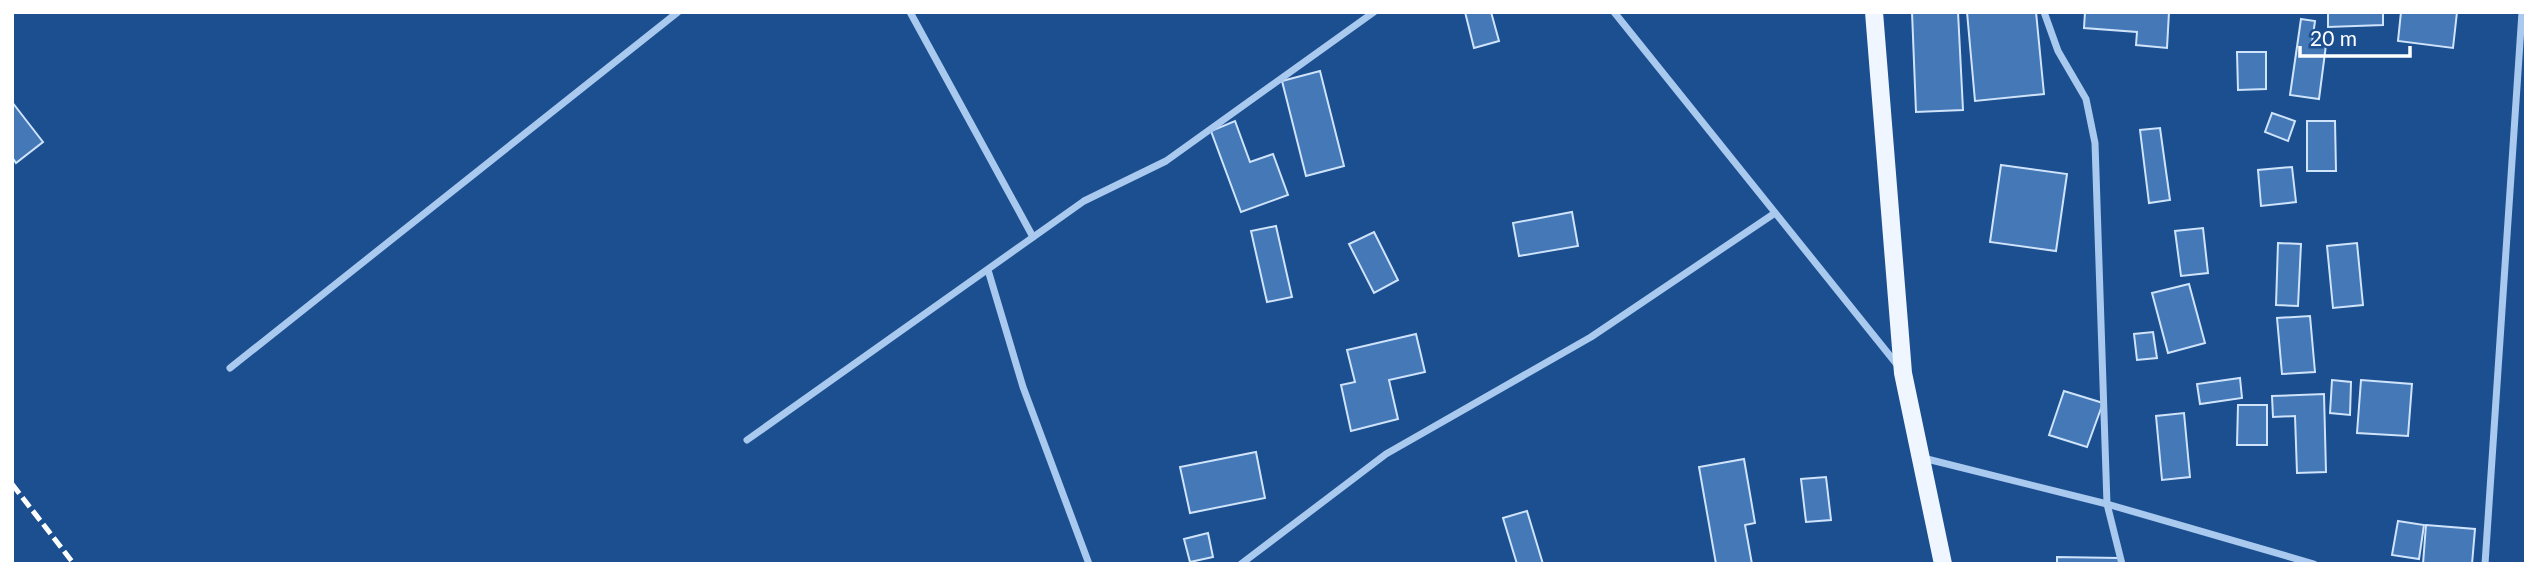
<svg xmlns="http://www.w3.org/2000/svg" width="2538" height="576" font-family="Lato,sans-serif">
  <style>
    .building { fill: #4478b7; stroke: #cfe3fa; stroke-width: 2 }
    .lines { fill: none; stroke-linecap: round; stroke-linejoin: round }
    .street { stroke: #a9c9ee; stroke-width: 7 }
    .primary { stroke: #f0f6ff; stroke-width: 18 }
    .rail { stroke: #fff; stroke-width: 5; stroke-dasharray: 12 5; stroke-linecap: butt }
  </style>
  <rect width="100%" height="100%" fill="#1b4f8f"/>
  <g class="building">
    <polygon points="1465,12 1491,12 1499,41 1474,48"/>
    <polygon points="1912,12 1958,12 1963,110 1916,112"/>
    <polygon points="1967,12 2036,12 2044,94 1975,101"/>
    <polygon points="2085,12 2169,12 2167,48 2136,45 2137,32 2084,28"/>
    <polygon points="2328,12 2383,12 2383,25 2328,27"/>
    <polygon points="2401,12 2457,12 2453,48 2398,41"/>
    <polygon points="2301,19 2315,21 2312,43 2326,45 2319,99 2290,95"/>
    <polygon points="2237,52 2266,52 2266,89 2238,90"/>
    <polygon points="1320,71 1344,166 1306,176 1282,81"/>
    <polygon points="12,102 43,142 16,163 12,157"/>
    <polygon points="2272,113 2295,121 2288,141 2265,132"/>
    <polygon points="1235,121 1250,162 1273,154 1288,195 1241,212 1211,131"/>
    <polygon points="2307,121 2335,121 2336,171 2307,171"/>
    <polygon points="2160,128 2170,200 2149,203 2140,130"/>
    <polygon points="2001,165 2067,174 2056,251 1990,242"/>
    <polygon points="2292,167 2296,202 2261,206 2258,170"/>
    <polygon points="1572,212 1578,246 1519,256 1513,223"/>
    <polygon points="1276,226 1292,297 1267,302 1251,231"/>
    <polygon points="2203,228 2208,273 2181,276 2175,231"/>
    <polygon points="1374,232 1398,280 1374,293 1349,244"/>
    <polygon points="2278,243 2301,244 2298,306 2276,305"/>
    <polygon points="2357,243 2363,305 2333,308 2327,246"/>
    <polygon points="2189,284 2205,343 2168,353 2152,293"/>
    <polygon points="2310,316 2315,372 2282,374 2277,318"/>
    <polygon points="2153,332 2157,358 2137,360 2134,334"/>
    <polygon points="1416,334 1425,372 1389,380 1398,419 1351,431 1341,385 1355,382 1347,350"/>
    <polygon points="2240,378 2242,398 2200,404 2197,384"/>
    <polygon points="2332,380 2351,382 2350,415 2330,413"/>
    <polygon points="2361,380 2412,384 2408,436 2357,433"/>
    <polygon points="2064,391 2103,403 2087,447 2049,435"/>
    <polygon points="2324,394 2326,472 2297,473 2295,416 2273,417 2272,396"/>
    <polygon points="2238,405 2267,405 2267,445 2237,445"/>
    <polygon points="2184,413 2190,477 2162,480 2156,416"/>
    <polygon points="1256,452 1265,498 1190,513 1180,467"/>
    <polygon points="1744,459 1755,523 1745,525 1752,564 1716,564 1699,467"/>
    <polygon points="1826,477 1831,520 1806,522 1801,479"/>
    <polygon points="1527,511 1543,564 1517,564 1503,518"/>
    <polygon points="2398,521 2424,525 2419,559 2392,555"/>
    <polygon points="2426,525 2475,529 2472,564 2423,564"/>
    <polygon points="1208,533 1213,557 1190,562 1184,539"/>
    <polygon points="2057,557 2119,558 2119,564 2057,564"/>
  </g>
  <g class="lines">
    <g class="street">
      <polyline points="910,12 1033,237"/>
      <polyline points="1614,12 1899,367"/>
      <polyline points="2044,12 2058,51 2086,99 2095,143 2107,504 2122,564"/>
      <polyline points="988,270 1023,387 1089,564"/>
      <polyline points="230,368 678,12"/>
      <polyline points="747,440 1084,201 1166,161 1374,12"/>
      <polyline points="1923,458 2107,504 2314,564"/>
      <polyline points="1241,564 1386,454 1591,337 1775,213"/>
      <polyline points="2485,564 2522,12"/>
    </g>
    <polyline class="primary" points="1874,12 1903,373 1943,564"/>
    <polyline class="rail" points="12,484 74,564"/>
  </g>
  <rect width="2538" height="576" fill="none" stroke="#ffffff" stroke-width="28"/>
  <path d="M2300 46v10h110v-10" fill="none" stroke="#ffffff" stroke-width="3.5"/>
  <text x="2310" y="46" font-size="21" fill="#ffffff" stroke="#1b4f8f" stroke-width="5" paint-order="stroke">20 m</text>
</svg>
